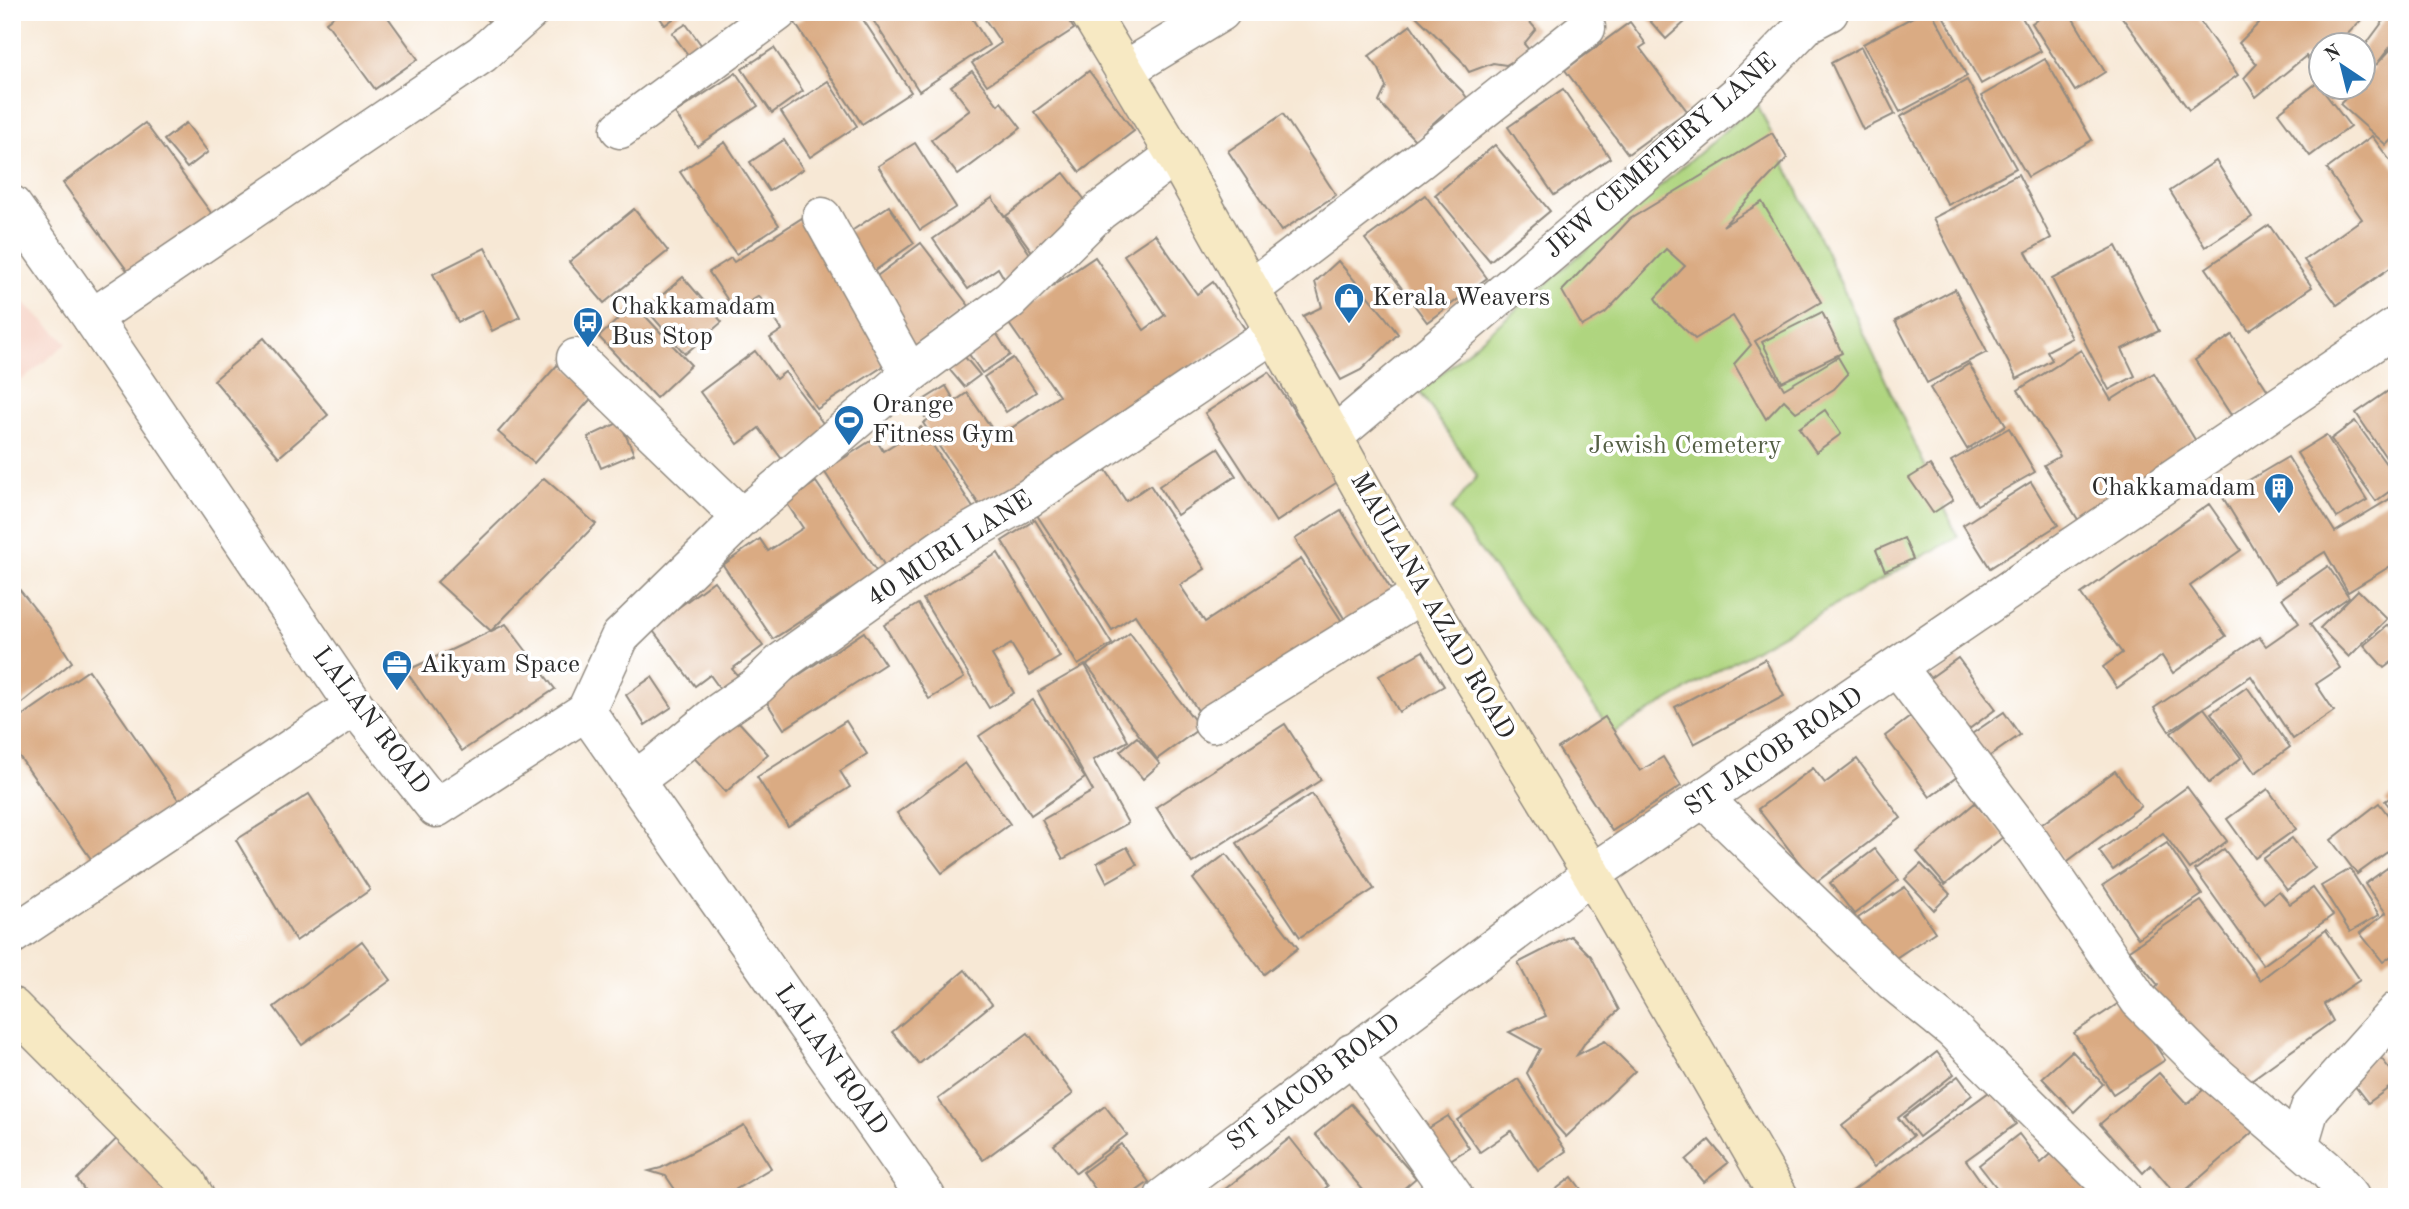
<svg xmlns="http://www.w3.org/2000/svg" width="2409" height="1209" font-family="'Old Standard TT',serif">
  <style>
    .built { fill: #f6d2c4 }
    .green { fill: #afd57f; stroke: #6d8055; stroke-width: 2 }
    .building { fill: #daab83 }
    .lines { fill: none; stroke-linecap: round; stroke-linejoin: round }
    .street-casing { stroke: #918a80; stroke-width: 41 }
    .secondary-casing { stroke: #918a80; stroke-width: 41 }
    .street { stroke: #fff; stroke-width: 38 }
    .secondary { stroke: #f7e9c3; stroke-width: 38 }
    .labels { text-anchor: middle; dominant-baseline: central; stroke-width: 7; stroke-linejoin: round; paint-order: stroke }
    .street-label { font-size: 26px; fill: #2b2b2b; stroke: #fff }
    .poi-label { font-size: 26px; fill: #2b2b2b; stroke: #fff; text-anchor: start }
    .park-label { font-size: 26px; fill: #535e44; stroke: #fff }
  </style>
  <rect width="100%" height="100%" fill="#fff"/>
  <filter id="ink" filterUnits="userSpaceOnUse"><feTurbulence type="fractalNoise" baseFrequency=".0143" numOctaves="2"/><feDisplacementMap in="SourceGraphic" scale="14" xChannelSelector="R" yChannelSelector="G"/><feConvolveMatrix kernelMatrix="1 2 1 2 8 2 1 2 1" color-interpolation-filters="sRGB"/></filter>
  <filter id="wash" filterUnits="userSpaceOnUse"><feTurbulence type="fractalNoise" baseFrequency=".00686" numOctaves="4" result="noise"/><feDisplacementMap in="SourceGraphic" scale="28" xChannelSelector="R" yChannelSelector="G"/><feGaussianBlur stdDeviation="1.57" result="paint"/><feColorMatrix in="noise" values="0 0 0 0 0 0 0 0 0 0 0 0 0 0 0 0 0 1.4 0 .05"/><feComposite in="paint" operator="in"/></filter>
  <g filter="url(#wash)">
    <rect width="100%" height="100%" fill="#f7e8d5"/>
    <polygon class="built" points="12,291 67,343 12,388"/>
    <polygon class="green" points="1757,103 1958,537 1761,646 1613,733 1451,510 1477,476 1420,392"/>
    <g id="blocks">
      <g class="building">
        <polygon points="339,12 384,12 418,59 375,89 326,22"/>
        <polygon points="481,12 523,12 497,33"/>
        <polygon points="656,12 682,12 665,25"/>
        <polygon points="813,12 858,12 911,92 862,124 795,23"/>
        <polygon points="871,12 968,12 989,45 919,91 869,14"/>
        <polygon points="980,12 1063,12 1074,29 987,85 972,63 1001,43"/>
        <polygon points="1162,12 1206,12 1175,32"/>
        <polygon points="1412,12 1521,12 1536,29 1524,44 1530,51 1506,65 1493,63 1469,72 1460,59"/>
        <polygon points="1642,12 1696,12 1666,39"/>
        <polygon points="1922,12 1932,12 1967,76 1900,112 1863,44"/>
        <polygon points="1941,12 2019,12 2041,51 1981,84"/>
        <polygon points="2050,12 2069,12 2105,72 2075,91 2032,23"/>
        <polygon points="2121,12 2210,12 2199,20 2238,75 2189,110 2119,13"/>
        <polygon points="2270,12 2369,12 2336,46 2322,46 2322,60 2315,67 2306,56 2256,97 2244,78 2257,64 2239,43"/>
        <polygon points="2390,12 2397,12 2397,38 2376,65 2397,43 2397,134 2386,145 2340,104 2356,88 2364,88 2364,79 2374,67 2364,59 2364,47"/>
        <polygon points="1630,22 1646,44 1640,48 1687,111 1628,154 1565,70"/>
        <polygon points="686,24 710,57 697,67 672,33"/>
        <polygon points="1411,25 1443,72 1462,91 1472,105 1451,121 1443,114 1415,140 1379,102 1386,87 1379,69 1369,56"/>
        <polygon points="12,35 19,45 12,50"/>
        <polygon points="1861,47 1895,114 1863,130 1831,63"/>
        <polygon points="774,48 803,91 772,113 742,69"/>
        <polygon points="2045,59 2092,140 2028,177 1981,96"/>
        <polygon points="972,71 998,105 1001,102 1021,128 958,175 931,140 970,110 951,86"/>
        <polygon points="1089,71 1134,131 1080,172 1034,112"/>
        <polygon points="736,73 758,106 697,146 675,113"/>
        <polygon points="1967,80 2016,168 1948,205 1900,117"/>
        <polygon points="828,81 857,126 810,157 781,112"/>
        <polygon points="2317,83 2350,126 2310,156 2278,113"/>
        <polygon points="2324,88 2342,88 2332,96"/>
        <polygon points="1563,89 1610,158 1554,195 1508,127"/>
        <polygon points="1283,114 1336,195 1281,231 1228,151"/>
        <polygon points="145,123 217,221 135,281 63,183"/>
        <polygon points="186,123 208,152 187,168 164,140"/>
        <polygon points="1772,133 1787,158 1723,226 1762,202 1821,302 1755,341 1784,389 1838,357 1848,374 1834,389 1796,412 1784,400 1766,419 1734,364 1751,345 1733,316 1695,339 1660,306 1655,298 1685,266 1666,249 1605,313 1582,326 1562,291 1630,219"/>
        <polygon points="2372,136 2397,170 2397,263 2337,305 2304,260 2362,219 2327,169"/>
        <polygon points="784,140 803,169 769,191 750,162"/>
        <polygon points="725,142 779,225 736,254 680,172"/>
        <polygon points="915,143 956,207 920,230 878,166"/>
        <polygon points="1495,145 1550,211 1490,261 1435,195"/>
        <polygon points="2216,161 2252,217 2205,247 2170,191"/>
        <polygon points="1064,173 1095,213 1036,257 1006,216"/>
        <polygon points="2018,174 2051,238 2026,252 2072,338 2047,351 2052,360 2017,379 1933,218"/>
        <polygon points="1425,195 1487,278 1427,322 1365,239"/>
        <polygon points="992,198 1034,260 1005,280 998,268 968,289 933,239"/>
        <polygon points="889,206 914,243 870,274 844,236"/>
        <polygon points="634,209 668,251 604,303 569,262"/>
        <polygon points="802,218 860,306 890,362 817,409 770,338 782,330 759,296 735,311 709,272 731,258 734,262"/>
        <polygon points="2269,225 2312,287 2249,331 2206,268"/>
        <polygon points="1155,234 1197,294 1213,282 1245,329 1173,379 989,519 923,423 967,393 998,437 1059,396 1005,318 1095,257 1144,330 1165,315 1124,255"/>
        <polygon points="921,243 969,306 913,348 865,285"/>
        <polygon points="2116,246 2159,331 2122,349 2135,376 2109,390 2052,279"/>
        <polygon points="485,248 520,317 492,331 482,310 458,322 433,274"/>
        <polygon points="1338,261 1383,314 1398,334 1361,370 1341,380 1303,316 1322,307 1315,282"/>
        <polygon points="683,277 722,322 685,354 646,309"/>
        <polygon points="1955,289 1987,352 1927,383 1895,321"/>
        <polygon points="634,304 691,365 656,398 599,337"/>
        <polygon points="1822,312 1842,353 1782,382 1762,342"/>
        <polygon points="993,328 1010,355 982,373 964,347"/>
        <polygon points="2232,335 2270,394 2233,418 2195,360"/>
        <polygon points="264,338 328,415 279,457 214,380"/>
        <polygon points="2081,350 2111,400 2154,373 2202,451 2082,526 2044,465 2060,456 2018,390"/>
        <polygon points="755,351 776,379 785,372 828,430 784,462 759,428 738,444 700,392"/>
        <polygon points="964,356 980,375 964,387 948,368"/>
        <polygon points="1013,358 1036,392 1006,412 984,377"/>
        <polygon points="560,362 596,393 534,463 498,432"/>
        <polygon points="1969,364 2006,425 1967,449 1930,388"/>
        <polygon points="1269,372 1339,481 1276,522 1205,413"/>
        <polygon points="2397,385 2397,474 2356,413"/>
        <polygon points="946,386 953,398 925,417 917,404"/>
        <polygon points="1825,410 1841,434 1816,452 1799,428"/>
        <polygon points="2355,421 2397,479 2397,486 2376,501 2331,439"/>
        <polygon points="620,422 634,454 601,468 588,437"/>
        <polygon points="921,427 981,520 892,577 824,471 875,438 883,451"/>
        <polygon points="2009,428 2035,472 1977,505 1951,461"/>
        <polygon points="2326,435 2367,500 2337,518 2297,453"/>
        <polygon points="1218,448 1236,476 1177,515 1159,486"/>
        <polygon points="2288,457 2335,532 2391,498 2390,496 2397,492 2397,562 2348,592 2325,552 2275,583 2222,496"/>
        <polygon points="1930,465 1953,500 1933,513 1909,478"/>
        <polygon points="1106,470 1126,501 1150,485 1205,569 1180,585 1205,622 1301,559 1347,629 1205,721 1135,615 1112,630 1037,515"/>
        <polygon points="544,478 596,524 491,631 437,582"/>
        <polygon points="816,482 884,583 850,605 842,594 773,639 723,565 760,539 768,551 803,528 786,502"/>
        <polygon points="2031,482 2058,525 1990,568 1963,525"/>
        <polygon points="2209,504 2241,550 2190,586 2226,636 2173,673 2162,656 2117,688 2103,667 2122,653 2081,594"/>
        <polygon points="1341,510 1394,594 1347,623 1295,539"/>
        <polygon points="1035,520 1112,644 1078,665 1002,541"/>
        <polygon points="1904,538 1913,559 1885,571 1876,550"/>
        <polygon points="998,553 1060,657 1030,675 1011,644 992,655 1014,693 989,708 923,599"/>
        <polygon points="2328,566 2349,597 2310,624 2340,668 2316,684 2334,711 2293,739 2251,676 2169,731 2154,708 2259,637 2266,646 2299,623 2282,598"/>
        <polygon points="12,580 49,627 72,662 12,711"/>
        <polygon points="714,581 763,646 732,669 744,683 726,697 710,675 695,686 651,628"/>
        <polygon points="2358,590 2387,619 2349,657 2320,628"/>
        <polygon points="918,604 964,678 929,699 884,625"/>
        <polygon points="506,624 555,689 462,751 406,671"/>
        <polygon points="2388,625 2397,636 2397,658 2384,668 2364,645"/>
        <polygon points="864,632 885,664 784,729 764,698"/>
        <polygon points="1130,633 1200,728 1157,759 1087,665"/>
        <polygon points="1423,651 1444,686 1399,712 1379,676"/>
        <polygon points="1958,658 1996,709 1957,738 1919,686"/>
        <polygon points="1765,659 1784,696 1694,744 1675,707"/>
        <polygon points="1085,665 1128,741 1093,760 1128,823 1063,859 1042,820 1093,791 1038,692"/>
        <polygon points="89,670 182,805 96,866 12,746 12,723"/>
        <polygon points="652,677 672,707 645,725 626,695"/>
        <polygon points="2247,687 2290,747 2255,773 2211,713"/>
        <polygon points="1033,700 1085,778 1031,815 979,736"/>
        <polygon points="1922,708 1966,770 1930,797 1885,736"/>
        <polygon points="2204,708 2241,758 2209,783 2171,733"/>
        <polygon points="727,709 768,754 726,792 685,748"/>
        <polygon points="2004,712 2020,735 1977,765 1960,742"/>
        <polygon points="1605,717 1640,771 1663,757 1681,786 1612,831 1558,748"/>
        <polygon points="846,721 867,754 840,771 850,787 788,826 757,777"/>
        <polygon points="1285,724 1321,780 1192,863 1156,807"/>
        <polygon points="1137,737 1160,764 1143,779 1120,751"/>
        <polygon points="1857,759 1901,818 1815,883 1758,809 1813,768 1825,783"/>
        <polygon points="965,763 1010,824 942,873 897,813"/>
        <polygon points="2115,771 2141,806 2065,863 2038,827"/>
        <polygon points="2187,787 2227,841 2190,869 2163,833 2113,870 2099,851"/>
        <polygon points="2268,789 2296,829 2255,858 2227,819"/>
        <polygon points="2397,793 2397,816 2385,801"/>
        <polygon points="309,794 370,890 296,941 236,840"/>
        <polygon points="1312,794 1374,889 1300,937 1237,843"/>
        <polygon points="1975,803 2004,836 1945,885 1917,852"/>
        <polygon points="2379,803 2397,827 2397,845 2357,874 2331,840"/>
        <polygon points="2292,838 2315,868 2287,890 2263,859"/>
        <polygon points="2167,843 2202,895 2138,938 2103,885"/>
        <polygon points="1127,847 1137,865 1107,882 1097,863"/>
        <polygon points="1875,849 1899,880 1854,914 1830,883"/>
        <polygon points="2224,849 2264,903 2279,891 2290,904 2313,888 2333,915 2263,965 2195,870"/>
        <polygon points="1226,854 1298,948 1264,974 1193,879"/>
        <polygon points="2397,861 2397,924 2395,925 2397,928 2397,952 2383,962 2360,933 2386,913 2365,884"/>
        <polygon points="1921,864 1950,894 1934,910 1905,879"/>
        <polygon points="2350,869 2379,915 2350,932 2321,886"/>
        <polygon points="1905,887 1935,932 1888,963 1858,918"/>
        <polygon points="2201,901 2260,980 2326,930 2360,980 2324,1004 2333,1021 2244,1085 2223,1054 2214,1060 2148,998 2158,985 2129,950"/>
        <polygon points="1571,936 1591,956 1619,1010 1586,1041 1577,1055 1605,1041 1635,1071 1566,1137 1555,1125 1527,1073 1540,1049 1509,1032 1546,1016 1518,963"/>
        <polygon points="362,941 391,980 302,1045 274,1007"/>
        <polygon points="965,970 992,1004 919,1064 892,1032"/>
        <polygon points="2125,999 2165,1060 2113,1094 2074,1033"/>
        <polygon points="1028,1033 1073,1094 983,1160 938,1099"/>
        <polygon points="2072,1051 2103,1084 2074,1112 2042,1078"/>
        <polygon points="1937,1052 1954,1074 1898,1118 1913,1136 1874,1167 1842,1126"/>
        <polygon points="2377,1053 2397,1078 2397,1082 2368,1103 2347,1076"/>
        <polygon points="2159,1073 2187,1104 2213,1081 2255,1130 2178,1197 2151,1165 2143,1173 2100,1124"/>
        <polygon points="1958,1076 1972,1095 1919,1137 1904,1117"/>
        <polygon points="1518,1079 1566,1151 1538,1171 1511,1131 1480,1152 1457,1120"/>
        <polygon points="1992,1090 2016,1124 1966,1160 1992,1197 1844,1197"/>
        <polygon points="1351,1104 1416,1178 1394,1197 1369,1197 1315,1134"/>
        <polygon points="1105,1106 1127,1135 1076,1173 1054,1145"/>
        <polygon points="141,1114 182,1179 165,1197 89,1197 77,1179"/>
        <polygon points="1448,1116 1469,1148 1444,1164 1424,1131"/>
        <polygon points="744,1125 771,1168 723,1197 680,1197 666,1176 649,1171 661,1168"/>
        <polygon points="2019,1134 2041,1163 2057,1149 2094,1197 2004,1197 1979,1165"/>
        <polygon points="1290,1138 1328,1186 1314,1197 1215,1197"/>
        <polygon points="1709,1140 1728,1163 1704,1182 1686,1160"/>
        <polygon points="1121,1144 1149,1182 1128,1197 1101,1197 1083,1172"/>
        <polygon points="1572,1177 1587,1197 1546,1197"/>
      </g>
    </g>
  </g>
  <g filter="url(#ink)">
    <use href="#blocks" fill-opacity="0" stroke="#918a80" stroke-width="2"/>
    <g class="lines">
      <g class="street-casing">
        <g id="street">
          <polyline points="1124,71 1221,12"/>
          <polyline points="620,129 778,12"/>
          <polyline points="12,205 92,318 355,706 436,808 586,711 926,1197"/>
          <polyline points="822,217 910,374"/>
          <polyline points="1251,289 1420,160 1586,28"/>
          <polyline points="92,318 482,54 529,12"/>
          <polyline points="576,358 742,518"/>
          <polyline points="1334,436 1740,93 1808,23 1829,12"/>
          <polyline points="1898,668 2031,843 2139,1000 2201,1062 2328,1171 2350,1197"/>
          <polyline points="586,711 620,637 742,518 910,374 1010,300 1100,211 1175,155"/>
          <polyline points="1213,723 1421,594"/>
          <polyline points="635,780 658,763 718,713 757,686 783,661 942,548 1029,498 1275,332"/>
          <polyline points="1704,799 1894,982 1952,1029 2122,1197"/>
          <polyline points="12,935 355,706"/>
          <polyline points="1352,1053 1454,1197"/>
          <polyline points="2299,1145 2310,1108 2397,1011"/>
          <polyline points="1164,1197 1592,874 2397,326"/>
        </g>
      </g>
      <g class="secondary-casing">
        <g id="secondary">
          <polyline points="1089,12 1175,155 1421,594 1592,874 1779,1197"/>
          <polyline points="12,1007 187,1183 195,1197"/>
        </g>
      </g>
      <use href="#street" class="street"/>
      <use href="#secondary" class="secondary"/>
    </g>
  </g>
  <defs>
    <g id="shop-pin" transform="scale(1.575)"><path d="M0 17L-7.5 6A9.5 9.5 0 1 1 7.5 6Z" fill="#1f6fb2" stroke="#fff"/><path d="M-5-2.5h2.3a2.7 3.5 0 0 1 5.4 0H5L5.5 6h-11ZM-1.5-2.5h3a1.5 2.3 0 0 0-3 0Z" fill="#fff"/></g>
    <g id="bus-pin" transform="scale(1.575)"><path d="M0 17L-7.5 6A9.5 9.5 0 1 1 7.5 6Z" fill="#1f6fb2" stroke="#fff"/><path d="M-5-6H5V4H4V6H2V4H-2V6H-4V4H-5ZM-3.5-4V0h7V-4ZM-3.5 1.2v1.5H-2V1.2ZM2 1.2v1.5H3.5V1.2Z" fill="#fff"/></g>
    <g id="stadium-pin" transform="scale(1.575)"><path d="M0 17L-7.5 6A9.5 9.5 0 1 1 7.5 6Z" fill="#1f6fb2" stroke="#fff"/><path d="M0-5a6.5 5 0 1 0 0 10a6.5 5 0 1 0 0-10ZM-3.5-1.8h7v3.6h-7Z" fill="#fff"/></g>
    <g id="building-pin" transform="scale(1.575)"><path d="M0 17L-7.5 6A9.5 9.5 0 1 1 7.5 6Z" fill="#1f6fb2" stroke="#fff"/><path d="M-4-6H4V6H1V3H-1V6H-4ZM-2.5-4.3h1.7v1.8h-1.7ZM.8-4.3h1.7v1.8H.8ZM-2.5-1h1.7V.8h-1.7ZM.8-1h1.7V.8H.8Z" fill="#fff"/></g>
    <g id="office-pin" transform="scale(1.575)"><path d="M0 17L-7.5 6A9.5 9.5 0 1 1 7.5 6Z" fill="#1f6fb2" stroke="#fff"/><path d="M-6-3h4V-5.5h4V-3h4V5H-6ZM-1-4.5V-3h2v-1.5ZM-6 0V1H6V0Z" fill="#fff"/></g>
  </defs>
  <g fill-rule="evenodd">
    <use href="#shop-pin" x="1349" y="298"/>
    <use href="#bus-pin" x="588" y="322"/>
    <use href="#stadium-pin" x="849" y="420"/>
    <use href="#building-pin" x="2279" y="488"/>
    <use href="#office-pin" x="397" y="665"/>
  </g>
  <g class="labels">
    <g class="street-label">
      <text transform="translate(1661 156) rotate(-41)">JEW CEMETERY LANE</text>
      <text transform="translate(950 549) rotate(-33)">40 MURI LANE</text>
      <text transform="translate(1432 606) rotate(60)">MAULANA AZAD ROAD</text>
      <text transform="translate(371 721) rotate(53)">LALAN ROAD</text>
      <text transform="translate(1774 752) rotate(-34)">ST JACOB ROAD</text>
      <text transform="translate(831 1060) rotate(55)">LALAN ROAD</text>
      <text transform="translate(1314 1083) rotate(-37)">ST JACOB ROAD</text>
    </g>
    <g class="poi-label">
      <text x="1372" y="298">Kerala Weavers</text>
      <text x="611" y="307">Chakkamadam<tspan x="611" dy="30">Bus Stop</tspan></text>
      <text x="872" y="405">Orange<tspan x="872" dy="30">Fitness Gym</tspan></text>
      <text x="2256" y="488" text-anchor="end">Chakkamadam</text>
      <text x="420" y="665">Aikyam Space</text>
    </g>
    <g class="park-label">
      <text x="1685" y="446">Jewish Cemetery</text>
    </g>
  </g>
  <rect width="2409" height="1209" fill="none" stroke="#fff" stroke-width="42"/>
  <g transform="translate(2342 66) rotate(325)"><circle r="33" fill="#ffffff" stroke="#aaaaaa" stroke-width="2"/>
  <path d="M0-5L12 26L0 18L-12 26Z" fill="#1f6fb2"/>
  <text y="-10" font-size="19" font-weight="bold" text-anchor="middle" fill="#2b2b2b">N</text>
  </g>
</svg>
